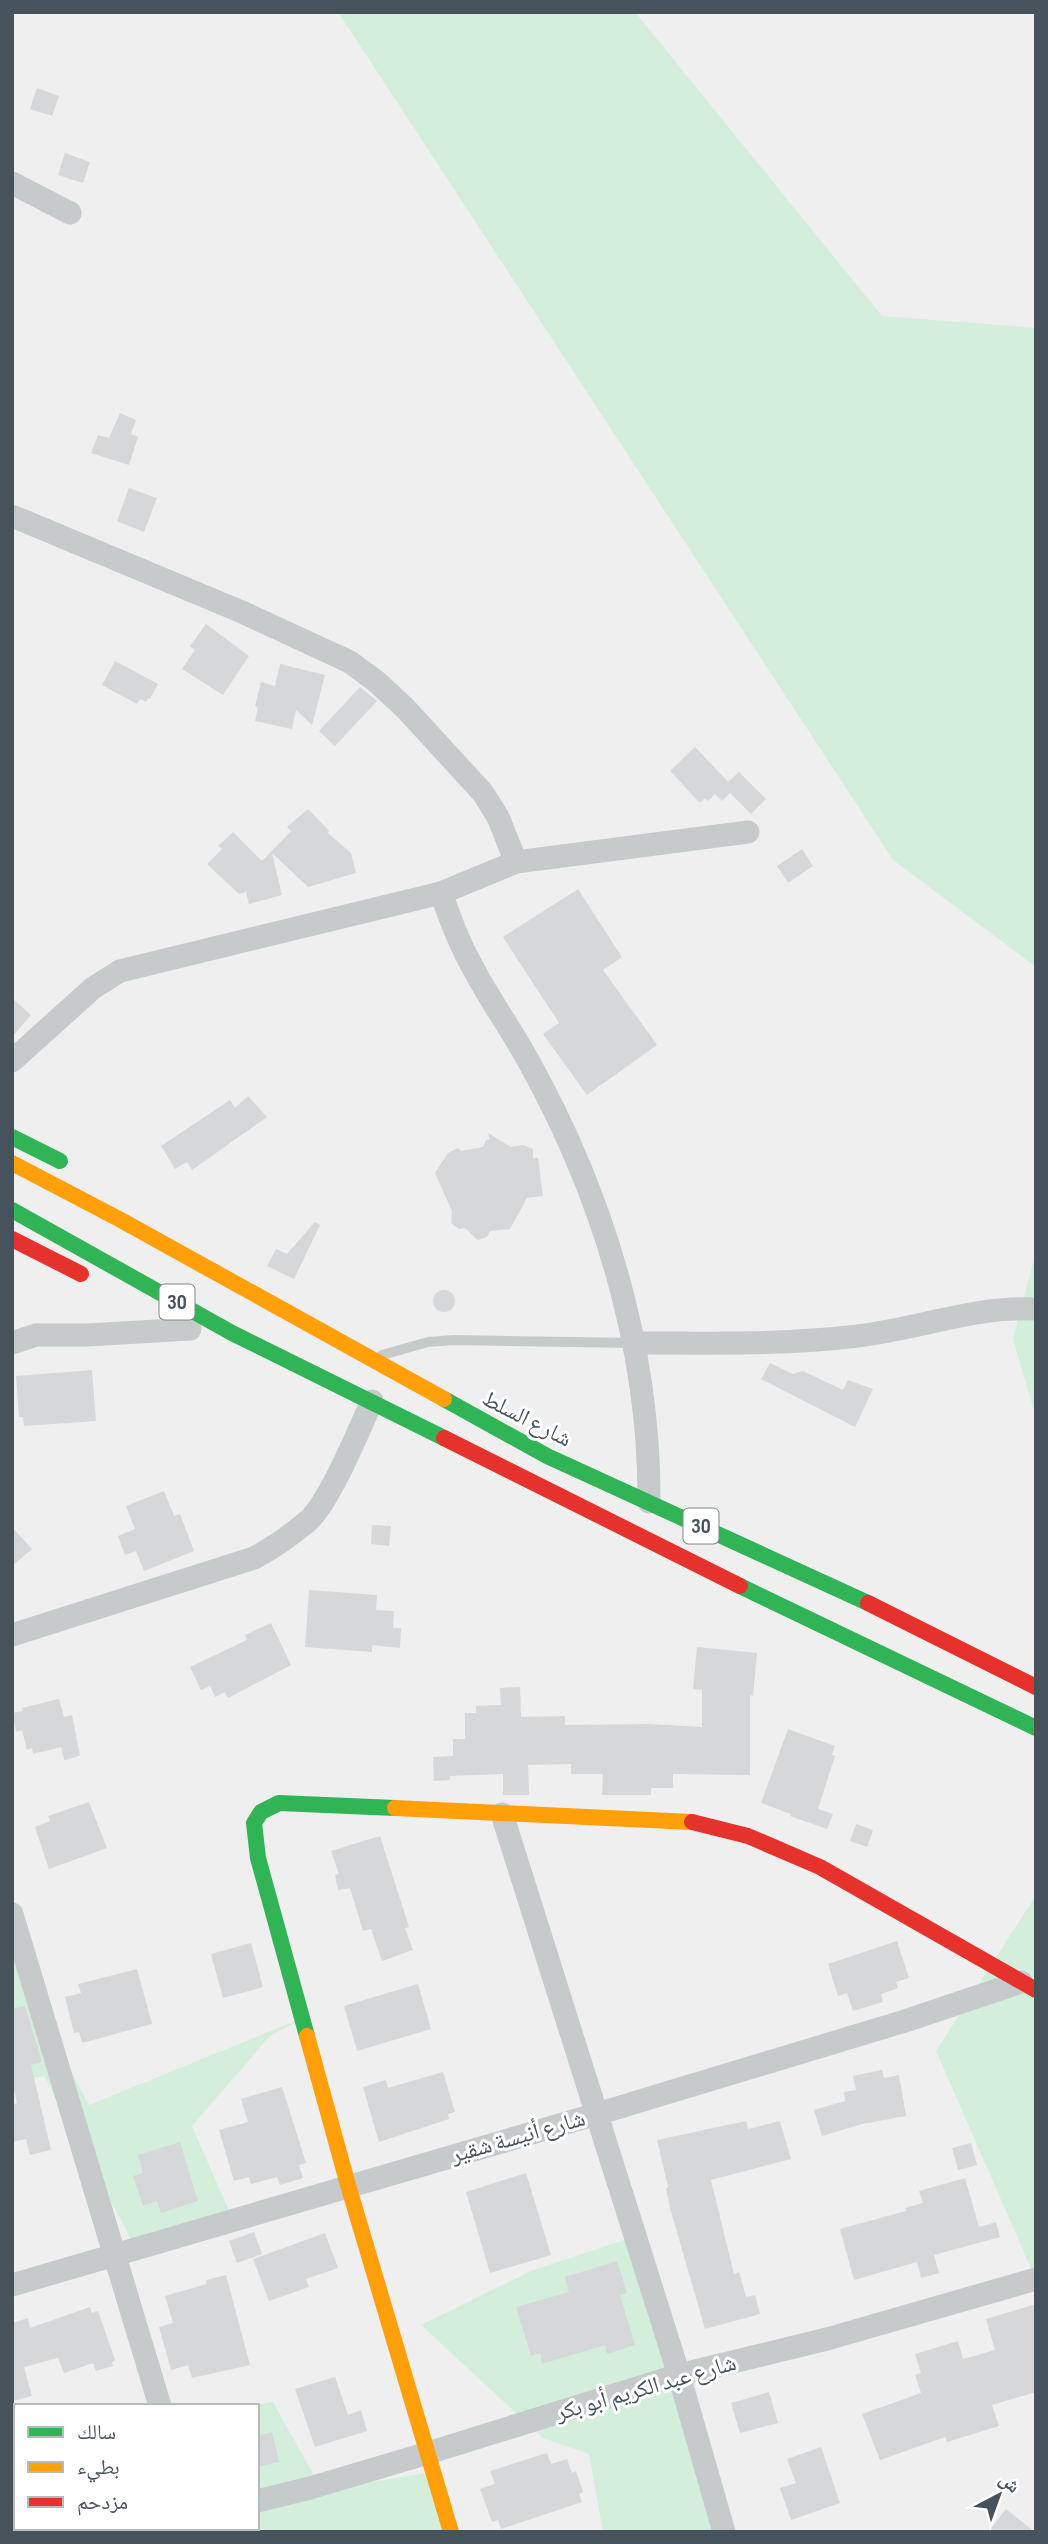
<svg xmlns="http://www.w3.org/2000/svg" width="1048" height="2544" font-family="'Sofia Sans Condensed','Noto Naskh Arabic',sans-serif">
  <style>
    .green { fill: #d3efdc }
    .building { fill: #d6d7d8 }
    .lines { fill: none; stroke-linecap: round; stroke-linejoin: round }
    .lane { stroke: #c6cacb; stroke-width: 10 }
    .street { stroke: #c6cacb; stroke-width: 23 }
    .fast { stroke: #30b455; stroke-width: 16 }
    .slow { stroke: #ff9f0a; stroke-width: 16 }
    .jam { stroke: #e5322d; stroke-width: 16 }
    .labels { text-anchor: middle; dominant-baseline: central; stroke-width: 6; stroke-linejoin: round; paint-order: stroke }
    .shield { fill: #fff; stroke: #7e878d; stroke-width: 2 }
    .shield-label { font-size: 21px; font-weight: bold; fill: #46535c }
    .street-label { font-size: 23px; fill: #46535c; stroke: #fff }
  </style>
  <rect width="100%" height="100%" fill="#f0efef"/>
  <g class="green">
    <polygon points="338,12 635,12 882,316 1036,328 1036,967 893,860"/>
    <polygon points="1036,1251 1036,1418 1013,1339"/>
    <polygon points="1036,1895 1036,2280 936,2051"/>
    <polygon points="12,1958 89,2105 305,2017 270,2036 192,2126 237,2229 141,2258 44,2076 12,2082"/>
    <polygon points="642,2234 735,2532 603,2532 589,2454 543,2438 421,2325 533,2270"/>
    <polygon points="273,2402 322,2490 439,2471 456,2532 12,2532 12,2450 16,2450 16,2528 257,2528 257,2406 251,2406"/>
  </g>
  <g class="building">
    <polygon points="37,88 59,96 52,116 30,109"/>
    <polygon points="65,153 90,162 83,183 58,175"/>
    <polygon points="120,413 136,420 131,434 138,437 129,465 91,453 98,435 109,438"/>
    <polygon points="129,488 157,498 144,532 117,521"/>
    <polygon points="206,624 249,656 223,695 182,669 195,650 190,646"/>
    <polygon points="115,661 158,684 150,699 148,698 146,702 140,699 137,704 102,685"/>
    <polygon points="280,664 325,675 312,725 296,710 292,729 255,721 258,707 255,706 261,682 275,686"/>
    <polygon points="360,687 377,701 335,746 319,731"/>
    <polygon points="695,747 728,782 739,772 766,799 751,814 730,793 722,801 715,794 708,801 705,798 700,803 670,771"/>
    <polygon points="308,809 329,831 328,833 351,853 356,873 308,887 272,853 282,895 249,904 246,892 239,894 207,864 222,849 218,846 233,832 262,861 291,831 287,827"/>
    <polygon points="802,849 813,866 788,883 777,866"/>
    <polygon points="578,889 622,957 603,970 657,1045 587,1095 543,1034 559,1023 503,937"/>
    <polygon points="12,998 31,1015 12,1037"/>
    <polygon points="248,1096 267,1117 192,1170 187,1162 175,1169 161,1146 230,1100 235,1108"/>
    <polygon points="488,1133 511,1147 523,1145 533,1149 533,1158 538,1158 543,1196 527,1198 510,1229 490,1231 487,1237 478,1240 465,1228 459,1229 451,1223 452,1211 435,1173 448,1153 458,1148 461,1151 483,1147 486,1140 490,1139"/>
    <polygon points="315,1222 320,1225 294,1279 267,1266 276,1249 287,1254"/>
    <circle cx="444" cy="1301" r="11"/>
    <polygon points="770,1363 793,1374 803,1371 843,1390 848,1380 873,1389 855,1427 761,1379"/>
    <polygon points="92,1370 96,1421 24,1426 23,1417 19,1417 16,1376"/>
    <polygon points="164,1491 174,1516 180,1514 194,1551 144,1571 136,1551 125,1555 118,1536 135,1529 126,1506"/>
    <polygon points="372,1525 391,1526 389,1546 371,1544"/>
    <polygon points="12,1527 32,1549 12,1566"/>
    <polygon points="309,1590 377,1595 376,1610 394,1611 393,1628 401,1628 400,1648 372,1645 372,1652 305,1647"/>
    <polygon points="271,1623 291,1665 228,1698 225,1692 215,1697 210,1686 201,1690 190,1667 247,1640 245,1635"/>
    <polygon points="697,1647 757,1653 753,1696 750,1695 750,1775 673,1774 673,1788 651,1788 651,1795 602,1795 603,1774 571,1774 571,1764 528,1765 529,1795 503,1795 503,1774 450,1776 450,1780 434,1781 433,1757 453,1756 453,1739 465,1739 465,1713 476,1713 476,1706 501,1705 500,1688 520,1687 521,1717 565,1716 565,1725 650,1724 702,1727 702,1690 693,1689"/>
    <polygon points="59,1699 64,1717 72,1715 80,1756 64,1760 61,1747 33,1754 32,1748 27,1750 22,1730 16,1732 12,1713 23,1711 22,1708"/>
    <polygon points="788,1729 835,1746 832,1755 835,1756 818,1809 833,1814 827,1829 790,1816 791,1814 761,1803"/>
    <polygon points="89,1802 107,1848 49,1869 35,1827 50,1821 48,1816"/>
    <polygon points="856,1824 873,1830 867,1847 850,1841"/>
    <polygon points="380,1836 409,1927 405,1928 413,1950 382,1961 371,1929 363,1931 350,1888 338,1890 335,1875 339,1874 331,1851"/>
    <polygon points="897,1941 909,1978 896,1982 898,1988 881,1994 883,2002 853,2011 847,1993 838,1996 828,1964"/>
    <polygon points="251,1943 263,1987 223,1998 211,1954"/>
    <polygon points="137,1969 152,2024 82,2043 79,2032 74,2033 65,1997 81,1993 78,1984"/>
    <polygon points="418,1984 431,2029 357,2051 344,2006"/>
    <polygon points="25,2006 42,2062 31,2065 51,2150 30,2155 26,2139 12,2142 12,2105 17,2103 12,2083 12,2009"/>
    <polygon points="882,2070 884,2078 899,2075 906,2116 862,2124 822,2136 814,2110 845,2101 844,2092 856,2090 853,2076"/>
    <polygon points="443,2072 455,2112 448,2114 449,2119 379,2142 363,2087 386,2080 388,2088"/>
    <polygon points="282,2087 306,2163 299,2165 303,2178 280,2185 277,2177 251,2184 249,2177 234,2181 219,2130 248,2122 241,2099"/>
    <polygon points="746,2121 748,2129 780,2121 791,2159 711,2180 734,2274 739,2272 746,2297 755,2295 760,2314 705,2329 670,2208 666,2188 668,2187 657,2140"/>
    <polygon points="180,2142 198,2201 161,2213 157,2201 143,2206 133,2176 143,2173 138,2155"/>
    <polygon points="971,2143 977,2165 958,2170 952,2148"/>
    <polygon points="526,2173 551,2255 490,2273 466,2192"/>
    <polygon points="965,2178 979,2227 996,2222 1000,2237 934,2255 939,2273 921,2278 917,2262 854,2280 840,2229 906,2211 905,2208 923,2203 919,2191"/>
    <polygon points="254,2232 262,2254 237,2263 229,2241"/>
    <polygon points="325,2233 338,2268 306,2279 309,2287 269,2301 253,2259"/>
    <polygon points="617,2261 627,2293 620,2295 635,2345 607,2354 605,2345 542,2364 540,2353 531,2356 516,2307 569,2292 565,2277"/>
    <polygon points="226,2275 250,2365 192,2378 188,2365 171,2370 159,2327 173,2323 165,2296 207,2284 206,2280"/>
    <polygon points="1036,2304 1036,2392 992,2405 999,2426 947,2442 945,2437 880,2460 862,2414 921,2393 915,2375 921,2373 915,2354 958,2341 963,2359 995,2350 986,2319"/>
    <polygon points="90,2307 92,2313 98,2311 115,2360 112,2362 113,2366 96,2371 93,2363 64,2373 58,2358 24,2367 32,2396 12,2401 12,2323 28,2318 30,2328"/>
    <polygon points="335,2377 348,2415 361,2410 367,2431 315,2447 295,2389"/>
    <polygon points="769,2392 778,2423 740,2433 731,2403"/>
    <polygon points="272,2432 279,2462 257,2467 257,2436"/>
    <polygon points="821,2447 840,2503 791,2520 780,2488 796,2483 787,2459"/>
    <polygon points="547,2453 551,2464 567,2459 572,2473 576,2471 583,2492 579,2494 582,2502 501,2529 498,2520 492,2522 480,2489 495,2484 490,2471"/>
    <polygon points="1006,2509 1035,2532 988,2532"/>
  </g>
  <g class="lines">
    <polyline class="lane" points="382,1355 428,1342 454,1340 634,1343"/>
    <g class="street">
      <polyline points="12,183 70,213"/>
      <path d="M12 516 242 612 350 662 377 682 405 708 483 793 498 817 516 862 441 893C450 918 459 943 472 966 489 999 511 1029 529 1062 603 1195 650 1349 649 1502"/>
      <polyline points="516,862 748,832"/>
      <polyline points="12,1061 93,988 120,971 441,893"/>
      <polyline points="12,1343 36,1335 88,1335 190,1329"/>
      <path d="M634 1343C709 1343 784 1345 858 1336 918 1329 975 1306 1036 1309"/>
      <path d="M12 1635 254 1558C273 1548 291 1535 308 1521 330 1501 359 1430 372 1401"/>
      <polyline points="502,1814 679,2375 724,2532"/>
      <polyline points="12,1914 160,2406"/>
      <polyline points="12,2285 597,2114 905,2021 1021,1982"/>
      <polyline points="257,2501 310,2488 428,2453 679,2375 827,2339 1036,2279"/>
      <polyline points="195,2528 196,2532"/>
      <polyline points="116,2532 128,2528"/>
    </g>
    <g class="fast">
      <polyline points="12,1137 60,1161"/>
      <polyline points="12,1210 232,1333 444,1438"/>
      <polyline points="444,1399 547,1456 868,1603"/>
      <polyline points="740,1586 1036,1728"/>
      <polyline points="307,2036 258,1858 254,1823 261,1812 279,1803 395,1808"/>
    </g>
    <g class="slow">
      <polyline points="12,1163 119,1219 444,1399"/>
      <polyline points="395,1808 692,1822"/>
      <polyline points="307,2036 348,2185 451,2532"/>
    </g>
    <g class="jam">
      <polyline points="12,1239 81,1274"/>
      <polyline points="444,1438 740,1586"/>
      <polyline points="868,1603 1036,1687"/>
      <polyline points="692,1822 748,1836 820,1867 1036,1990"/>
    </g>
  </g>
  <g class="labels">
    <g class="shield">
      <rect x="159.5" y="1284.5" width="35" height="35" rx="5"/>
      <rect x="683.5" y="1508.5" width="35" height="35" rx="5"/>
    </g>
    <g class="shield-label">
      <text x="177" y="1302">30</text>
      <text x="701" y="1526">30</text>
    </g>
    <g class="street-label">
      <text transform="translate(527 1419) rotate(27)">شارع السلط</text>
      <text transform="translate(518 2137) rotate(-16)">شارع أنيسة شقير</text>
      <text transform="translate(646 2388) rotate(-16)">شارع عبد الكريم أبو بكر</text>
    </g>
  </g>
  <rect width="1048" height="2544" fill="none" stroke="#46535c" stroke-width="28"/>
  <rect x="14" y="2404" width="245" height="126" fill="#ffffff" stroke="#b5babe" stroke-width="2"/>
  <rect x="28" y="2427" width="35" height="10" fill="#30b455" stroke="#b5babe" stroke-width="2"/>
  <text x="77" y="2439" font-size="21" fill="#46535c">سالك</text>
  <rect x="28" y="2462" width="35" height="10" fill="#ff9f0a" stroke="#b5babe" stroke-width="2"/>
  <text x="77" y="2474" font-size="21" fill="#46535c">بطيء</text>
  <rect x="28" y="2497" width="35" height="10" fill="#e5322d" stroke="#b5babe" stroke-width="2"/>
  <text x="77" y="2509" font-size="21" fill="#46535c">مزدحم</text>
  <g transform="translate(999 2495) rotate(41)" stroke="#ffffff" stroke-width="5" paint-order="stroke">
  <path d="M0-5L12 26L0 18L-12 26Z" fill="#46535c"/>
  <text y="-10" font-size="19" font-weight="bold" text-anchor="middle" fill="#46535c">ش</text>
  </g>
</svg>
